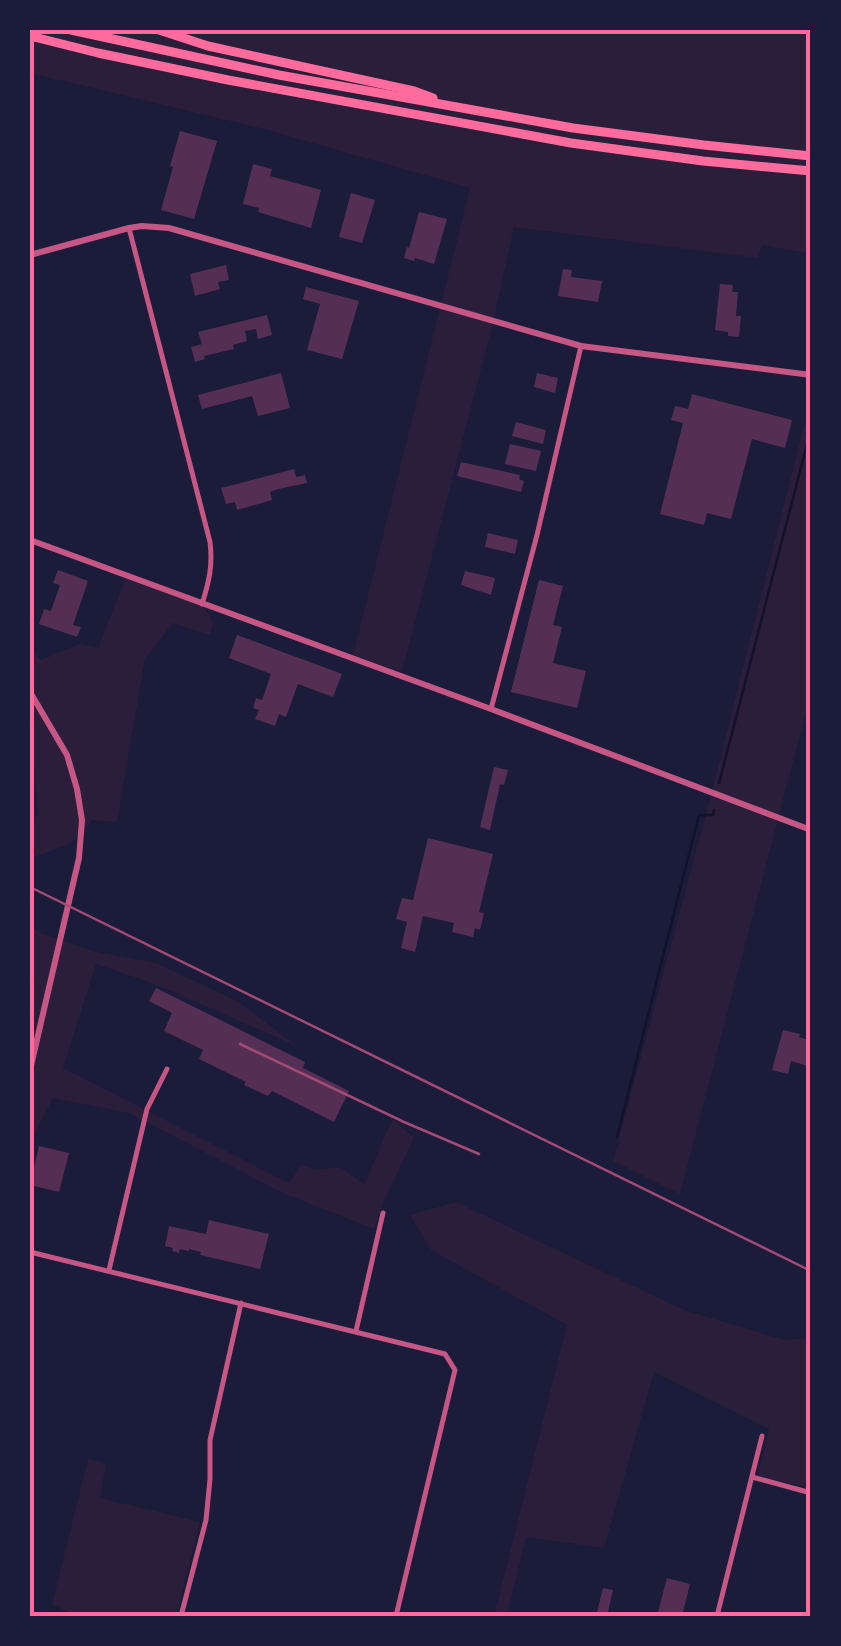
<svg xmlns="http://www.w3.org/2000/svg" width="841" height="1646" font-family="'Playfair Display',serif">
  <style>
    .green { fill: #2a1e3b }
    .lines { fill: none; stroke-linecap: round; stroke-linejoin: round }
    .stream { stroke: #12122b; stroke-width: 2.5 }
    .building { fill: #542f53 }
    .minor { stroke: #c65784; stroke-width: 5 }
    .tertiary { stroke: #c65784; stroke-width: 6 }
    .secondary { stroke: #ff6b9d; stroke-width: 6 }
    .motorway { stroke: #ff6b9d; stroke-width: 9 }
    .rail { stroke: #a44b75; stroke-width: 2.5 }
    .neatline { fill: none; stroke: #ff6b9d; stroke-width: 4 }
  </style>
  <rect width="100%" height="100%" fill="#1b1b3a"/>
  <g class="green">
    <polygon points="30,30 811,30 811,254 762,245 758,258 514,227 493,323 402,672 353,655 470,188 260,128 30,73"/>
    <polygon points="811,398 811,693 680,1194 613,1161 709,803"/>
    <polygon points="128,572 200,599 213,622 210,635 173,623 145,659 117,822 92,820 70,844 34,857 30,856 30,818 39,815 30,738 30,649 41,660 80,644 98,648"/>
    <path d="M30 925 39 932 92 951 156 963 237 1001 297 1046 152 983 96 964 63 1068 289 1183 302 1164 316 1170 340 1167 364 1184C375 1163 381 1140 393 1119L414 1138 383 1203 374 1229 285 1194 129 1113 53 1098 30 1143Z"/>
    <polygon points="456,1202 684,1310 785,1340 811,1338 811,1488 758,1476 769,1429 654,1372 604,1548 526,1537 507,1616 494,1616 567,1325 431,1250 410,1215"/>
    <polygon points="88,1459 106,1463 100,1498 200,1522 176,1616 76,1616 52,1604"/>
  </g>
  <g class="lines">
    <g class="stream">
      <polyline points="719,783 811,429"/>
      <polyline points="617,1137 699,815 713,815 714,810"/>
    </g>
  </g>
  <g class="building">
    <polygon points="180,131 217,141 194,219 161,210 173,167 170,166"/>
    <polygon points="253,164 272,169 270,176 321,190 311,228 258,212 259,208 243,204"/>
    <polygon points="351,193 375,200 362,243 339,237"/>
    <polygon points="419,212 447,219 434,264 415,258 414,261 404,258 407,247 409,248"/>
    <polygon points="226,265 229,280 218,282 220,289 195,296 190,274"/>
    <polygon points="563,269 572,270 571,277 602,281 598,302 558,296"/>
    <polygon points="720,284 733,285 732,292 738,292 736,316 741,316 739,337 728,336 728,332 715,330"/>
    <polygon points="306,287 359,301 342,359 307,350 320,304 303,299"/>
    <polygon points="267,315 272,335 258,339 256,329 245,331 247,341 233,345 234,349 204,356 205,359 195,362 191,347 202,344 198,332"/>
    <polygon points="281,373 290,408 258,416 252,396 202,409 198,395"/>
    <polygon points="537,373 558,378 555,393 534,387"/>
    <polygon points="692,394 792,420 785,448 752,439 731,519 707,513 704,525 660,514 683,423 671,420 675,406 688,409"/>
    <polygon points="516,422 546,430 543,444 512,436"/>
    <polygon points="510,444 541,451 536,471 505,464"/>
    <polygon points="461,462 520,475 519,479 524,481 521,492 457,476"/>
    <polygon points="294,469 296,477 305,475 307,483 278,489 270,492 272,500 237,510 235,502 226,504 221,488"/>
    <polygon points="488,533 518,540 515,554 485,547"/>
    <polygon points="58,570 88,581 73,625 81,627 77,637 39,624 44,609 51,611 60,585 53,583"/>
    <polygon points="465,571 495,578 491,595 461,585"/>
    <polygon points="539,580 563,586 553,625 562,627 553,663 586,671 577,708 511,692"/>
    <polygon points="237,635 342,674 333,697 298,684 286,717 279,714 275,726 255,719 259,710 253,708 256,698 262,700 271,674 229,658"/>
    <polygon points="494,767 508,770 504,785 500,784 490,830 480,827"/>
    <polygon points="428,838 493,854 479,912 484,913 480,930 475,928 473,937 452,932 454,923 423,916 415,952 401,948 407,922 396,919 402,898 413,900"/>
    <polygon points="156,988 305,1062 303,1068 349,1091 334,1122 272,1091 268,1096 244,1085 246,1082 199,1059 203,1050 164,1031 172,1013 149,1001"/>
    <polygon points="783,1030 800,1034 799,1037 811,1041 811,1067 791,1061 788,1074 772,1070"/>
    <polygon points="39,1146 69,1153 59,1192 30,1185"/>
    <polygon points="209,1220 269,1234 260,1269 200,1255 201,1252 189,1249 189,1251 180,1249 179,1253 172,1251 173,1248 165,1246 169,1226 206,1234"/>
    <polygon points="667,1578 690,1584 682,1616 657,1616"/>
    <polygon points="603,1588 613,1590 607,1616 596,1616"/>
  </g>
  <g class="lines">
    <g class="minor">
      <path d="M129 228 210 542C213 565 209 582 202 604"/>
      <polyline points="491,709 537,535 581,346"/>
      <polyline points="30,1252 445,1354 455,1370 396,1616"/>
      <polyline points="109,1270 147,1109 167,1069"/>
      <polyline points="356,1331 383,1213"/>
      <polyline points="752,1477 811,1493"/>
      <polyline points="181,1616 206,1520 210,1479 210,1440 241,1303"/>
      <polyline points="717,1616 762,1436"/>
    </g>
    <g class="tertiary">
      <polyline points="30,255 129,228 142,226 169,228 581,346 811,375"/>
      <polyline points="30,540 491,709 811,830"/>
      <polyline points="30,692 67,755 77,789 82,820 79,858 30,1070"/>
    </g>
    <polyline class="secondary" points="30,1614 33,1616"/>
    <g class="motorway">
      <polyline points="71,30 279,75 573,128 704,145 811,156"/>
      <polyline points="159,30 208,46 414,91 433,98"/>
      <polyline points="30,36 98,53 228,80 571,143 703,161 811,171"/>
    </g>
    <g class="rail">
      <polyline points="30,887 811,1271"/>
      <polyline points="240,1044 404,1122 479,1154"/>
    </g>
  </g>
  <rect width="841" height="1646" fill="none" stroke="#1b1b3a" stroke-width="65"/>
  <rect x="32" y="32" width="776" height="1582" class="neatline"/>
</svg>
